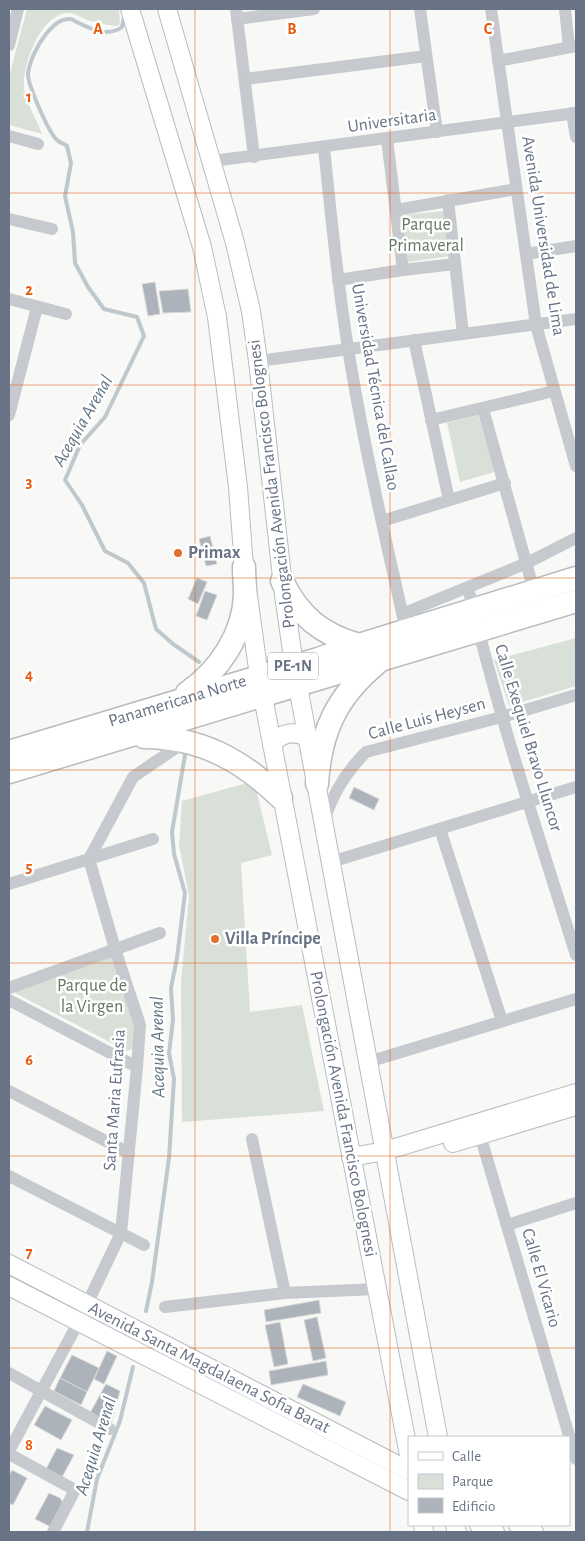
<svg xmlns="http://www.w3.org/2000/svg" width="585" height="1541" font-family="'Alegreya Sans',sans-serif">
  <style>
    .green { fill: #d9e0d7 }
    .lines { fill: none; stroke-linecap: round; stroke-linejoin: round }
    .stream { stroke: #bfc8cd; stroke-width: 4 }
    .building { fill: #adb3ba; stroke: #dadad8 }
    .secondary-casing { stroke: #b8bcc2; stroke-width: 20 }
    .highway-casing { stroke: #b9bbbf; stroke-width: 25 }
    .street { stroke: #c6c9cd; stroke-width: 12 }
    .secondary { stroke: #fff; stroke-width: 18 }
    .highway { stroke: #fff; stroke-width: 22 }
    .grid { fill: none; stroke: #e8590c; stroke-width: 1; stroke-opacity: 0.55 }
    .poi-dot { fill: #e26f2c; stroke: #fff; stroke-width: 2 }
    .labels { text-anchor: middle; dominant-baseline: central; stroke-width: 5; stroke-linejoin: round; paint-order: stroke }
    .shield { fill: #fff; stroke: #959eaa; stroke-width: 1 }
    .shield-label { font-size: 16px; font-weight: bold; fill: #687486 }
    .street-label { font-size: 18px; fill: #687486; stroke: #fff }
    .park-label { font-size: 18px; fill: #647962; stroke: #fff }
    .poi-label { font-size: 18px; font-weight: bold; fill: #687486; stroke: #fff; text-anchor: start }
    .water-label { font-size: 19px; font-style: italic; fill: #637582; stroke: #fff }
    .grid-label { font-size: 16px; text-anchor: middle; font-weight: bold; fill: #e8590c; stroke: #fff; stroke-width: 5; stroke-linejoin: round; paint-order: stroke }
  </style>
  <rect width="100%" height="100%" fill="#f8f8f6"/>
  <g class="green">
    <path d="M27 9H119L120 24 117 26C108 25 100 24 91 21 83 19 74 12 66 13 40 16 22 65 24 88 26 104 37 119 42 134L9 125V77Z"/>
    <polygon points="444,211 450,256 408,262 403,215"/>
    <polygon points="478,415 495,472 460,482 447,423"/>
    <polygon points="576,638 576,686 509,706 494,660"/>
    <polygon points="254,781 272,855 241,863 250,1012 302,1005 324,1111 182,1122 181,982 189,896 179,845 182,801"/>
    <polygon points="114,955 135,1023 133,1049 127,1051 15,993 15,987"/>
  </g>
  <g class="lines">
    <g class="stream">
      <path d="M124 18 122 27C106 39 87 27 71 19 60 18 53 26 46 34 38 44 30 60 28 73 27 84 49 133 57 140 59 142 64 144 67 146L71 163 65 196 73 232 75 263 88 287 104 309 137 317 144 336 105 417 80 445 65 480 82 505 105 551 128 563 144 583 156 629 173 644 199 662"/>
      <polyline points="146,1311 152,1282 169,1158 174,1079 169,1053 173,1020 171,988 177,958 185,893 174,854 172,832 185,755"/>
      <polyline points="87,1532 97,1479 120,1421 133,1367"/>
    </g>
  </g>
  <g class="building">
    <polygon points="155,282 160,314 148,316 142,284"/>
    <polygon points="188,289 191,312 163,313 159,291"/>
    <polygon points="210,536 217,564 206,566 199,539"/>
    <polygon points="197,578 207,582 198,604 188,599"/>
    <polygon points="205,591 217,595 207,620 196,616"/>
    <polygon points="354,787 379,799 374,810 349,798"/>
    <polygon points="319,1300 321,1313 266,1322 264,1310"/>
    <polygon points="317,1317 326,1358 313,1361 304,1320"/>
    <polygon points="280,1322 288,1364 274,1367 265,1325"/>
    <polygon points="107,1351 117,1356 104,1384 94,1379"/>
    <polygon points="72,1355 99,1368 87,1392 60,1378"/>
    <polygon points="326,1361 328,1375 271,1385 269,1371"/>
    <polygon points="60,1378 87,1392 81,1405 54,1391"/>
    <polygon points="106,1384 120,1391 111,1424 90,1413"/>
    <polygon points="303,1384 346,1402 340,1416 297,1397"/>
    <polygon points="45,1406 72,1420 61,1440 34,1425"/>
    <polygon points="57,1448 74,1455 62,1477 46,1469"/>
    <polygon points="12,1470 27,1478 13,1505 9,1503 9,1476"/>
    <polygon points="49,1493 60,1498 63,1503 51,1527 35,1519"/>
  </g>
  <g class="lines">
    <g class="secondary-casing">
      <g id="secondary">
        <polyline points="130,9 202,247 217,317 238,487 244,567 259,676 409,1455"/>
        <polyline points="167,9 235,243 251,311 258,361 284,595 294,665 438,1437"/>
        <path d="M272 745C281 732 294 730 308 738"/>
        <polyline points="453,1143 576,1106"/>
        <polyline points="351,1157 385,1151 576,1093"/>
        <polyline points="9,1264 409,1471"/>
        <polyline points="9,1286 409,1491"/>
        <polyline points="423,1525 424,1532"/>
        <polyline points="455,1525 457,1532"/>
        <polyline points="479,1525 495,1532"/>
        <polyline points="518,1525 534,1532"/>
      </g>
    </g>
    <g class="highway-casing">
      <g id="highway">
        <path d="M282 581C300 617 321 634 359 645"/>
        <path d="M187 693C219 671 244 634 245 594 245 585 244 576 244 567"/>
        <path d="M144 737C200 737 242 760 281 798"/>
        <path id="s1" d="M9 752 318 659 359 645 576 578"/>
        <polyline points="9,772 576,601"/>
        <path d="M317 784C320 733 336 697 376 664"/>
      </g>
    </g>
    <g class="street">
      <polyline points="236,9 254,157"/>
      <polyline points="420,9 437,132"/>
      <polyline points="491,9 536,325 576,466"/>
      <polyline points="565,9 569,47"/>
      <polyline points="237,19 314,9"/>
      <polyline points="9,45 18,9"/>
      <polyline points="498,61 576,46"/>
      <polyline points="245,79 426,56"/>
      <polyline points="572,113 576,137"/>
      <polyline points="9,136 38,144"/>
      <polyline points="387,139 403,270"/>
      <path d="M324 148C331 214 337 281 348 348 363 442 385 537 406 630"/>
      <polyline points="212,161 576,113"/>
      <polyline points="448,200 463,334"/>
      <polyline points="396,210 516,189"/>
      <polyline points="9,219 52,229"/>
      <polyline points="526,254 576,246"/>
      <polyline points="338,280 403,270 455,264"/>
      <polyline points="9,299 66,314"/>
      <polyline points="414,340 449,500"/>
      <polyline points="258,361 576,319"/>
      <polyline points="483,409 534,591"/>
      <polyline points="9,415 37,307"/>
      <polyline points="431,420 554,391"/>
      <polyline points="382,521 505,483"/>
      <path d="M468 587C497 712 538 833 576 955"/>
      <polyline points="402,614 527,563 576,538"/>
      <path d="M324 821C332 795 346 772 366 752L502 717 576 695"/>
      <polyline points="440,829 502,1021"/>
      <polyline points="331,862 576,787"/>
      <polyline points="9,884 153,839"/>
      <polyline points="9,988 160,933"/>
      <polyline points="9,1000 137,1067"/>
      <polyline points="368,1062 576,999"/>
      <polyline points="9,1091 129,1153"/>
      <polyline points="480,1135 576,1459"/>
      <polyline points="252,1139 285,1293"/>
      <polyline points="9,1176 144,1245"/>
      <polyline points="507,1225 576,1203"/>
      <polyline points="165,1307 285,1293 377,1289"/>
      <polyline points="9,1373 110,1429"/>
      <polyline points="9,1451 78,1323 121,1233 137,1067 140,1025 115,949 89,859 133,777 186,741"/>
      <polyline points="9,1454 75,1490 53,1532"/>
    </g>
    <use href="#secondary" class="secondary"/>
    <use href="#highway" class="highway"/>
  </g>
  <path class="grid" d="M195 9V1532M390 9V1532M9 193H576M9 385H576M9 578H576M9 770H576M9 963H576M9 1156H576M9 1348H576"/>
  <g class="poi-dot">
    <circle cx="178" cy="553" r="5"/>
    <circle cx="215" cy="939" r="5"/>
  </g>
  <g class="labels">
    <rect class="shield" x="268" y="652.5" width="50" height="27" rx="4"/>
    <g class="shield-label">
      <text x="293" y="666">PE-1N</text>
    </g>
    <g class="street-label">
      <text transform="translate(392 121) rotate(-8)">Universitaria</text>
      <text transform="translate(543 236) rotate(81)">Avenida Universidad de Lima</text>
      <text transform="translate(375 387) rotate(80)">Universidad Técnica del Callao</text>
      <text transform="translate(272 484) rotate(-97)">Prolongación Avenida Francisco Bolognesi</text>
      <text stroke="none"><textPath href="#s1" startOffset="176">Panamericana Norte</textPath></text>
      <text transform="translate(427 719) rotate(-15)">Calle Luis Heysen</text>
      <text transform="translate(528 738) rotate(73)">Calle Exequiel Bravo Lluncor</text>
      <text transform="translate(115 1100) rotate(-86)">Santa Maria Eufrasia</text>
      <text transform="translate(343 1114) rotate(79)">Prolongación Avenida Francisco Bolognesi</text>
      <text transform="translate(541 1278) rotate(74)">Calle El Vicario</text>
      <text transform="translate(209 1368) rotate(27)">Avenida Santa Magdalaena Sofia Barat</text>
    </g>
    <g class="park-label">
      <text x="426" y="225">Parque<tspan x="426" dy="21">Primaveral</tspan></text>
      <text x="92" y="986">Parque de<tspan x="92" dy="21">la Virgen</tspan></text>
    </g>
    <g class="poi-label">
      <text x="188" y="553">Primax</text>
      <text x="225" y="939">Villa Príncipe</text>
    </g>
    <g class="water-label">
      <text transform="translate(83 421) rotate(-60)">Acequia Arenal</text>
      <text transform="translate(158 1047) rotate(-91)">Acequia Arenal</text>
      <text transform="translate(96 1446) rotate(-73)">Acequia Arenal</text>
    </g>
  </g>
  <g class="grid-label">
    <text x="98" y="34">A</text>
    <text x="292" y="34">B</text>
    <text x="488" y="34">C</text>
    <text x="29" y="102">1</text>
    <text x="29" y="295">2</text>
    <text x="29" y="487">3</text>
    <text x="29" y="680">4</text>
    <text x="29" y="872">5</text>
    <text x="29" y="1065">6</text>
    <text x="29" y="1258">7</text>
    <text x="29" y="1450">8</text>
  </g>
  <rect width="585" height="1541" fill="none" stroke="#687486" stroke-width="20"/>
  <rect x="408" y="1436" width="162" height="90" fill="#ffffff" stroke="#c3c7cf"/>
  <rect x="418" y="1452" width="25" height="8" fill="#ffffff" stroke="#c3c7cf"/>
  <text x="452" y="1461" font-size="15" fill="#687486">Calle</text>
  <rect x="418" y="1474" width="25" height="15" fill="#d9e0d7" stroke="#c3c7cf"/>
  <text x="452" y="1486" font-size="15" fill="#687486">Parque</text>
  <rect x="418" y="1498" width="25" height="15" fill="#adb3ba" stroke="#c3c7cf"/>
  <text x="452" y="1511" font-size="15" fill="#687486">Edificio</text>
</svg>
